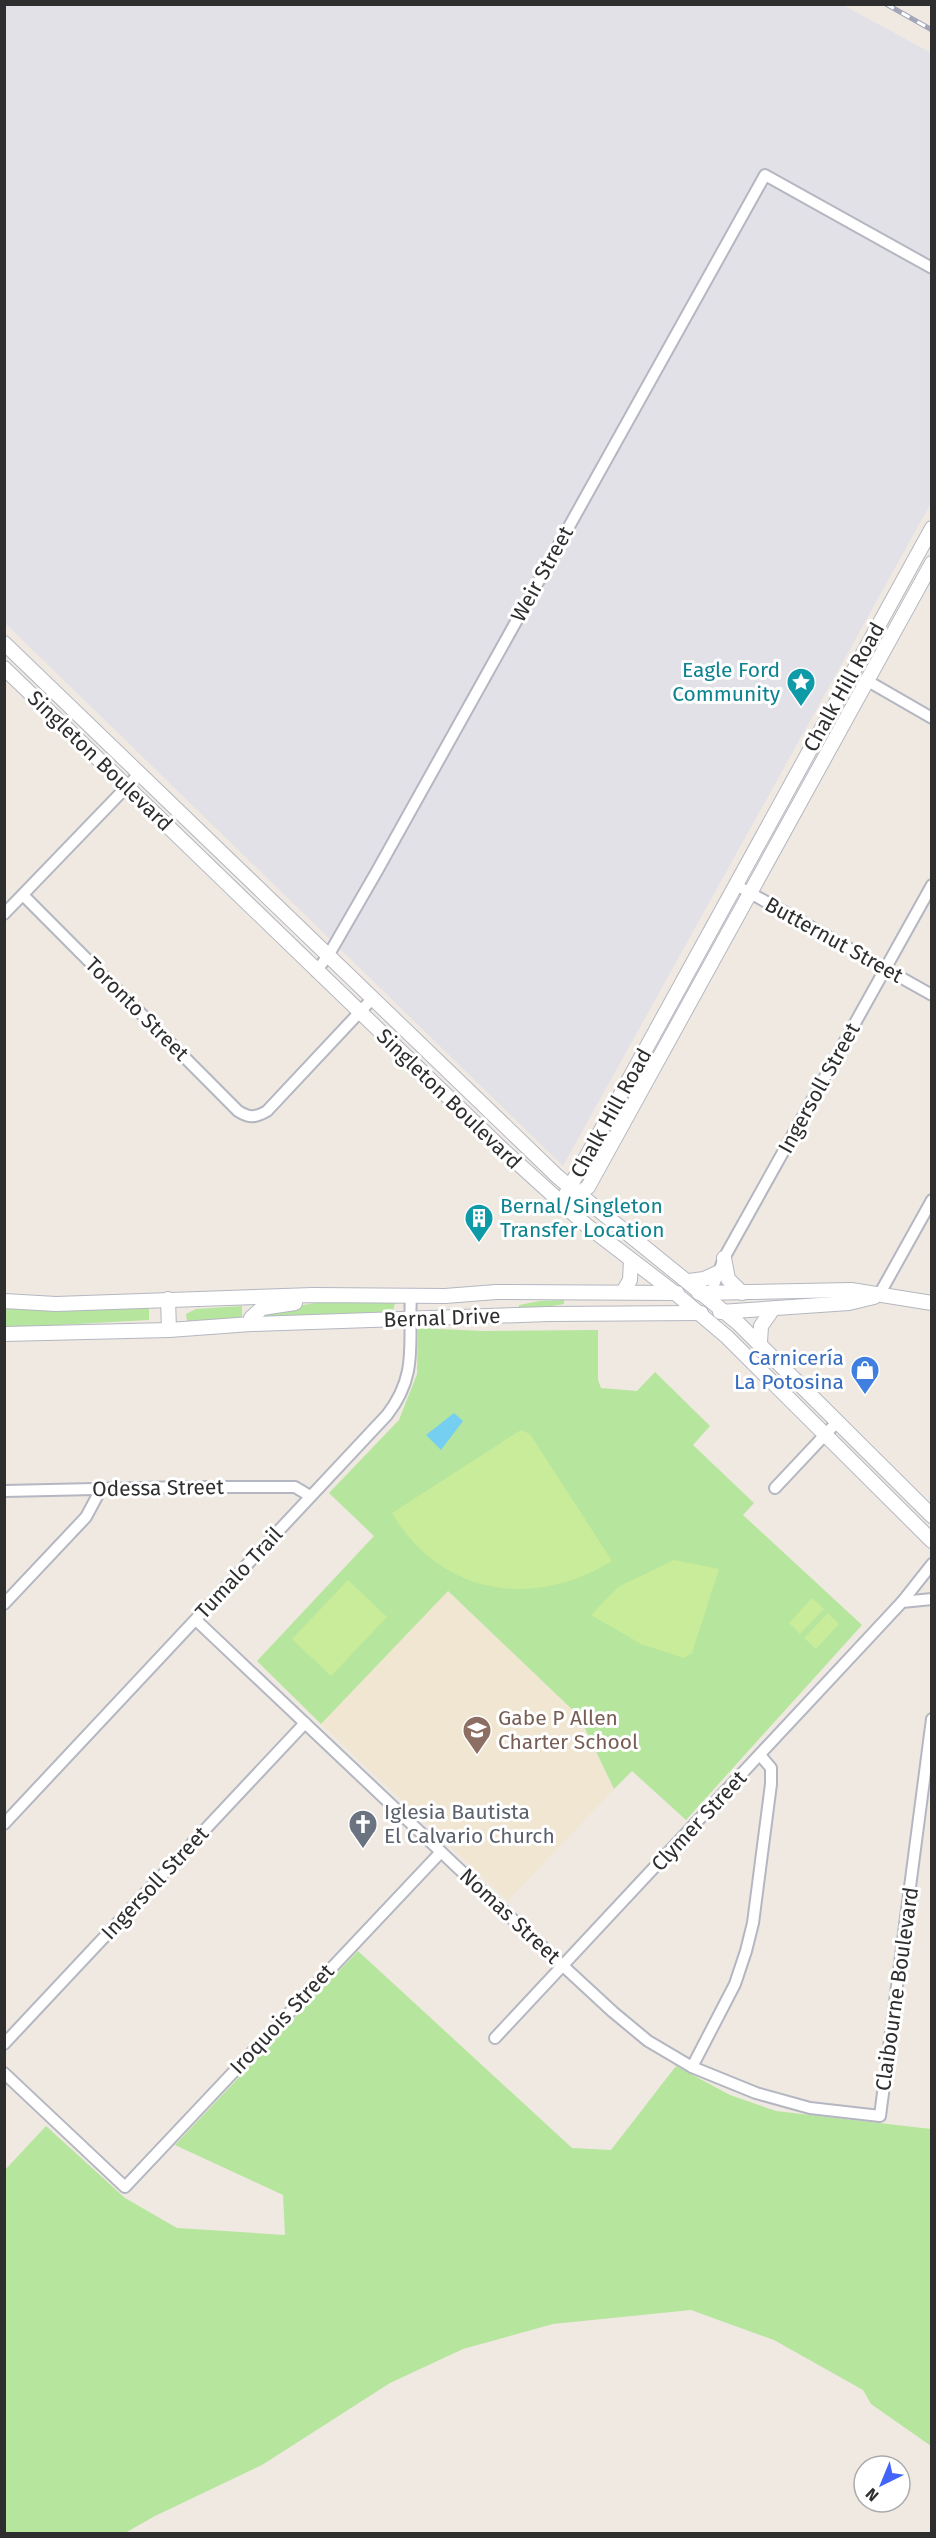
<svg xmlns="http://www.w3.org/2000/svg" width="936" height="2538" font-family="'Fira Sans',sans-serif">
  <style>
    .industrial { fill: #e3e1e8 }
    .education { fill: #f0e6d1 }
    .green { fill: #b6e59e }
    .pitch { fill: #c9ec9a }
    .water { fill: #75cff0 }
    .lines { fill: none; stroke-linecap: round; stroke-linejoin: round }
    .street-casing { stroke: #b4b7c1; stroke-width: 14 }
    .secondary-casing { stroke: #b4b7c1; stroke-width: 16 }
    .street { stroke: #fff; stroke-width: 10 }
    .secondary { stroke: #fff; stroke-width: 14 }
    .rail-casing { stroke: #a3a6b8; stroke-width: 5 }
    .rail { stroke: #fff; stroke-width: 3; stroke-dasharray: 9; stroke-linecap: butt }
    .labels { text-anchor: middle; dominant-baseline: central; stroke-width: 6; stroke-linejoin: round; paint-order: stroke }
    .street-label { font-size: 21px; fill: #2e2e2e; stroke: #fff }
    .culture-label { font-size: 21px; fill: #0d838f; stroke: #fff; text-anchor: end }
    .shop-label { font-size: 21px; fill: #366cbe; stroke: #fff; text-anchor: end }
    .education-label { font-size: 21px; fill: #785e54; stroke: #fff; text-anchor: start }
    .worship-label { font-size: 21px; fill: #5b616d; stroke: #fff; text-anchor: start }
  </style>
  <rect width="100%" height="100%" fill="#efe9e1"/>
  <polygon class="industrial" points="4,5 843,5 931,53 931,503 563,1166 5,623"/>
  <polygon class="education" points="447,1591 579,1716 614,1789 508,1901 321,1724"/>
  <g class="green">
    <polygon points="564,1300 564,1304 541,1308 519,1308 519,1305 540,1301"/>
    <polygon points="321,1302 386,1302 395,1303 393,1311 385,1312 261,1319 261,1312"/>
    <polygon points="242,1306 242,1319 187,1321 186,1314 196,1309"/>
    <polygon points="4,1307 149,1308 149,1320 5,1328"/>
    <polygon points="418,1328 483,1331 598,1330 598,1380 601,1388 637,1391 655,1372 710,1426 693,1445 754,1503 743,1515 862,1625 686,1820 632,1771 614,1789 579,1716 448,1591 321,1724 257,1661 374,1536 329,1493 399,1420 417,1374"/>
    <polygon points="358,1951 572,2148 611,2150 676,2066 730,2095 776,2111 931,2129 931,2446 871,2404 863,2390 774,2340 691,2310 553,2324 463,2349 390,2383 262,2465 155,2516 125,2533 5,2533 5,2170 46,2126 125,2198 177,2228 285,2235 283,2195 175,2145"/>
  </g>
  <g class="pitch">
    <path d="M521 1430 530 1434 612 1561C533 1610 440 1595 392 1513Z"/>
    <polygon points="674,1560 719,1569 692,1653 684,1658 641,1644 591,1615 618,1587"/>
    <polygon points="348,1580 387,1617 331,1676 292,1639"/>
    <polygon points="812,1598 824,1609 800,1634 789,1623"/>
    <polygon points="828,1613 839,1624 816,1649 804,1638"/>
  </g>
  <polygon class="water" points="454,1413 463,1421 441,1450 426,1435"/>
  <g class="lines">
    <g class="street-casing">
      <g id="street">
        <polyline points="866,680 932,718"/>
        <polyline points="736,885 932,995"/>
        <path d="M23 895 238 1111C249 1118 255 1118 267 1111L372 999"/>
        <polyline points="4,914 139,774"/>
        <polyline points="316,971 328,956 377,871 765,175 932,268"/>
        <polyline points="711,1293 724,1258 932,885"/>
        <polyline points="879,1295 932,1200"/>
        <polyline points="775,1488 837,1422"/>
        <polyline points="4,1491 185,1487 295,1487 310,1496"/>
        <polyline points="902,1602 932,1564"/>
        <polyline points="4,1604 86,1517 101,1489"/>
        <polyline points="196,1620 494,1902 613,2012 648,2041 692,2067 756,2093 810,2108 880,2116 932,1719"/>
        <path d="M4 1824 387 1415C419 1374 408 1342 411 1295"/>
        <polyline points="495,2038 902,1602 932,1599"/>
        <polyline points="4,2044 305,1723"/>
        <polyline points="692,2067 735,1984 746,1951 753,1923 771,1784 771,1768 760,1755"/>
        <polyline points="4,2073 125,2187 441,1852"/>
      </g>
    </g>
    <g class="secondary-casing">
      <g id="secondary">
        <polyline points="4,643 558,1177 738,1323 932,1516"/>
        <polyline points="4,668 502,1149 586,1225 675,1293 727,1337 932,1541"/>
        <polyline points="566,1194 932,528"/>
        <polyline points="571,1199 588,1187 932,563"/>
        <polyline points="724,1258 728,1279 742,1293"/>
        <polyline points="689,1281 704,1279 717,1273"/>
        <polyline points="623,1292 630,1280 631,1260"/>
        <polyline points="699,1293 851,1290 932,1303"/>
        <polyline points="168,1299 169,1330"/>
        <polyline points="4,1301 56,1304 313,1295 445,1296 496,1292 677,1293"/>
        <polyline points="720,1312 849,1303 874,1297"/>
        <polyline points="251,1324 251,1318 262,1308 295,1303"/>
        <polyline points="4,1334 169,1330 251,1324 549,1314 701,1313"/>
        <polyline points="760,1342 761,1326 773,1309"/>
      </g>
    </g>
    <use href="#street" class="street"/>
    <use href="#secondary" class="secondary"/>
    <g class="rail-casing">
      <polyline id="rail" points="886,4 932,30"/>
    </g>
    <use href="#rail" class="rail"/>
  </g>
  <defs>
    <g id="sight-pin" transform="scale(1.5)"><path d="M0 17L-7.5 6A9.5 9.5 0 1 1 7.5 6Z" fill="#0f9aa8" stroke="#fff"/><path d="M0-6L1.8-2.2L6-1.7L2.9 1.2L3.7 5.4L0 3.3L-3.7 5.4L-2.9 1.2L-6-1.7L-1.8-2.2Z" fill="#fff"/></g>
    <g id="building-pin" transform="scale(1.5)"><path d="M0 17L-7.5 6A9.5 9.5 0 1 1 7.5 6Z" fill="#0f9aa8" stroke="#fff"/><path d="M-4-6H4V6H1V3H-1V6H-4ZM-2.5-4.3h1.7v1.8h-1.7ZM.8-4.3h1.7v1.8H.8ZM-2.5-1h1.7V.8h-1.7ZM.8-1h1.7V.8H.8Z" fill="#fff"/></g>
    <g id="shop-pin" transform="scale(1.5)"><path d="M0 17L-7.5 6A9.5 9.5 0 1 1 7.5 6Z" fill="#3f7fe0" stroke="#fff"/><path d="M-5-2.5h2.3a2.7 3.5 0 0 1 5.4 0H5L5.5 6h-11ZM-1.5-2.5h3a1.5 2.3 0 0 0-3 0Z" fill="#fff"/></g>
    <g id="school-pin" transform="scale(1.5)"><path d="M0 17L-7.5 6A9.5 9.5 0 1 1 7.5 6Z" fill="#8d6e63" stroke="#fff"/><path d="M0-5L7-2L0 1L-7-2ZM-4 1L0 2.5L4 1V4Q0 6-4 4Z" fill="#fff"/></g>
    <g id="church-pin" transform="scale(1.5)"><path d="M0 17L-7.5 6A9.5 9.5 0 1 1 7.5 6Z" fill="#6b7280" stroke="#fff"/><path d="M-1.2-6h2.4v3.5h3.3v2.4h-3.3V6h-2.4V-.1h-3.3v-2.4h3.3Z" fill="#fff"/></g>
  </defs>
  <g fill-rule="evenodd">
    <use href="#sight-pin" x="801" y="682"/>
    <use href="#building-pin" x="479" y="1218"/>
    <use href="#shop-pin" x="865" y="1370"/>
    <use href="#school-pin" x="477" y="1730"/>
    <use href="#church-pin" x="363" y="1824"/>
  </g>
  <g class="labels">
    <g class="street-label">
      <text transform="translate(542 574) rotate(-61)">Weir Street</text>
      <text transform="translate(844 687) rotate(-61)">Chalk Hill Road</text>
      <text transform="translate(100 761) rotate(44)">Singleton Boulevard</text>
      <text transform="translate(834 940) rotate(29)">Butternut Street</text>
      <text transform="translate(137 1009) rotate(45)">Toronto Street</text>
      <text transform="translate(819 1088) rotate(-61)">Ingersoll Street</text>
      <text transform="translate(449 1099) rotate(44)">Singleton Boulevard</text>
      <text transform="translate(611 1113) rotate(-61)">Chalk Hill Road</text>
      <text transform="translate(442 1318) rotate(-2)">Bernal Drive</text>
      <text transform="translate(158 1488) rotate(-1)">Odessa Street</text>
      <text transform="translate(239 1573) rotate(-47)">Tumalo Trail</text>
      <text transform="translate(699 1821) rotate(-47)">Clymer Street</text>
      <text transform="translate(155 1883) rotate(-47)">Ingersoll Street</text>
      <text transform="translate(510 1916) rotate(43)">Nomas Street</text>
      <text transform="translate(897 1989) rotate(-82)">Claibourne Boulevard</text>
      <text transform="translate(282 2019) rotate(-47)">Iroquois Street</text>
    </g>
    <g class="culture-label">
      <text x="780" y="670">Eagle Ford<tspan x="780" dy="24">Community</tspan></text>
      <text x="500" y="1206" text-anchor="start">Bernal/Singleton<tspan x="500" dy="24">Transfer Location</tspan></text>
    </g>
    <g class="shop-label">
      <text x="844" y="1358">Carnicería<tspan x="844" dy="24">La Potosina</tspan></text>
    </g>
    <g class="education-label">
      <text x="498" y="1718">Gabe P Allen<tspan x="498" dy="24">Charter School</tspan></text>
    </g>
    <g class="worship-label">
      <text x="384" y="1812">Iglesia Bautista<tspan x="384" dy="24">El Calvario Church</tspan></text>
    </g>
  </g>
  <rect width="936" height="2538" fill="none" stroke="#2e2e2e" stroke-width="12"/>
  <g transform="translate(882 2484) rotate(223)"><circle r="28" fill="#ffffff" stroke="#ababab" stroke-width="1.5"/>
  <path d="M0-4.5L10 22L0 15L-10 22Z" fill="#4264fb"/>
  <text y="-9" font-size="16" font-weight="bold" text-anchor="middle" fill="#2e2e2e">N</text>
  </g>
</svg>
